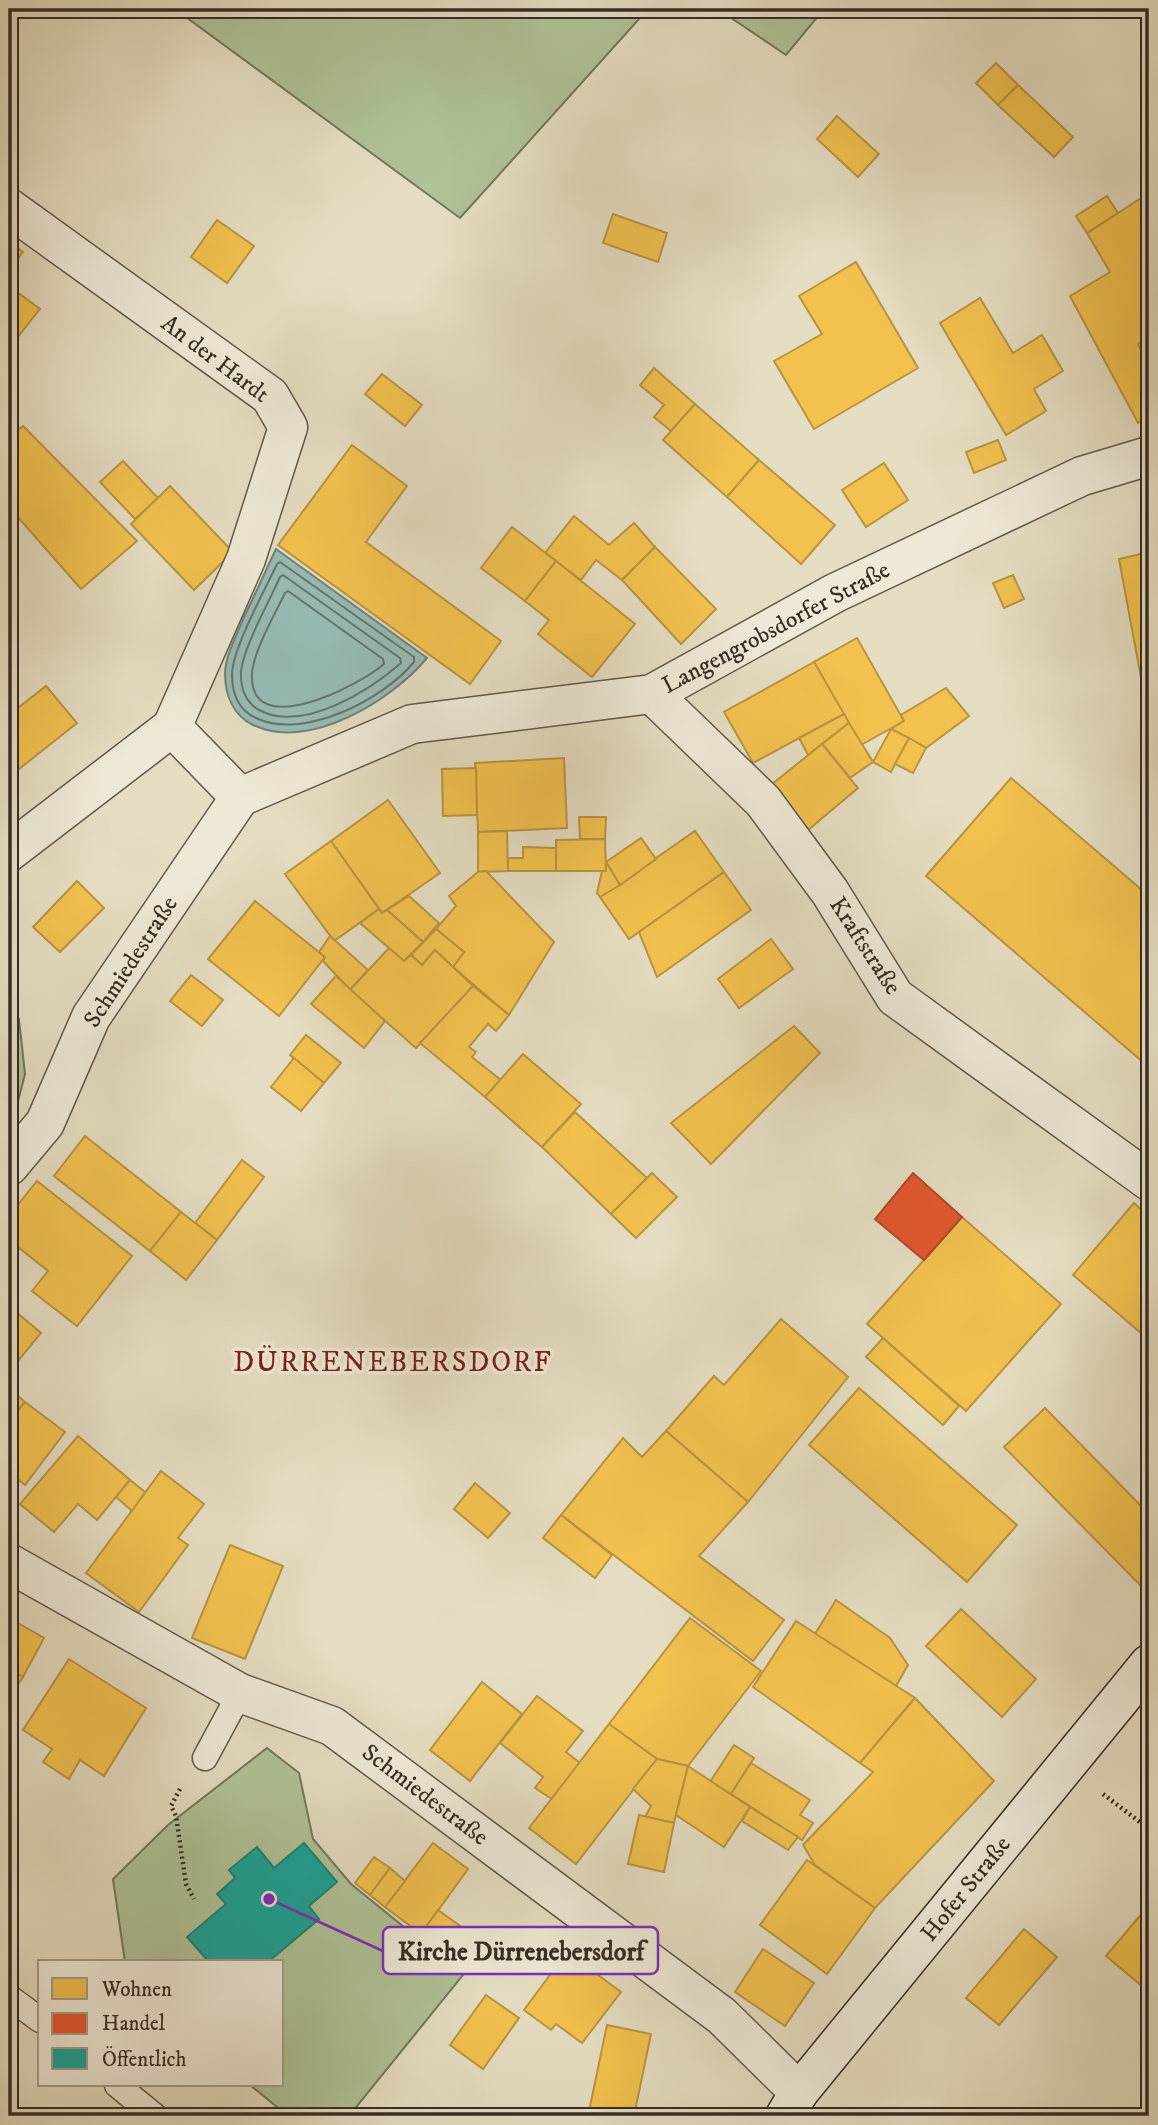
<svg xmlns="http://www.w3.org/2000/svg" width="1158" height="2125" font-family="'IM FELL DW Pica',serif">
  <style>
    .green { fill: #afc298; stroke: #72775e; stroke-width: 2 }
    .water { fill: #96bbb5; stroke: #70827b; stroke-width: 2 }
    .homes { fill: #f2c14e; stroke: #ba9441; stroke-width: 2 }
    .shops { fill: #e4572e; stroke: #b04a2b; stroke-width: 2 }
    .public { fill: #17a398; stroke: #207f75; stroke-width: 2 }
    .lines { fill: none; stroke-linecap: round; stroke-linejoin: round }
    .shore { stroke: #66746c; stroke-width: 2 }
    .service-casing { stroke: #62584c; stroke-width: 27 }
    .minor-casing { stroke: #62584c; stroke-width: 41 }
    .secondary-casing { stroke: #362c24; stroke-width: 41 }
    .path { stroke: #362c24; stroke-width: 4.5; stroke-dasharray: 2 3.5; stroke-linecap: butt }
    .service { stroke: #eee9d7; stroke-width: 24 }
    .minor { stroke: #eee9d7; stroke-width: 38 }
    .secondary { stroke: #eee9d7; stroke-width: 38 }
    .labels { text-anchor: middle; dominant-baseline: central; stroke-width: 7; stroke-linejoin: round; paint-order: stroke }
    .street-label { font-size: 24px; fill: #362c24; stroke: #eee9d7 }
    .quarter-label { font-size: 28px; letter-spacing: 2px; fill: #7a1f14; stroke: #eee9d7 }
    .leader { fill: none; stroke: #7b2cbf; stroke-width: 2.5 }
    .callout-dot { fill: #7b2cbf; stroke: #eee9d7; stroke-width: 2.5 }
    .callout { fill: #eee9d7; stroke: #7b2cbf; stroke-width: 2.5 }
    .callout-label { font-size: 26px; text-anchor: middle; font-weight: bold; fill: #362c24 }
  </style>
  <rect width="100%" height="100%" fill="#e5ddc2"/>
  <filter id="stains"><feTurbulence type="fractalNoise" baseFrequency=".00286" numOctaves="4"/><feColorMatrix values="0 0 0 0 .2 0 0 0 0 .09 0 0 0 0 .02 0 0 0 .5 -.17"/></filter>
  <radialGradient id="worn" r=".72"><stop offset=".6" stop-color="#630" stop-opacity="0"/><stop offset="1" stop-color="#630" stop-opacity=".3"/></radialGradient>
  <g class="green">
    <polygon points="175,9 648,9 460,218"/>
    <polygon points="718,9 824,9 786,55"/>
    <polygon points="9,1006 19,1019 25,1074 11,1129 9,1132"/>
    <polygon points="267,1748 299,1773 313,1839 351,1884 463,1975 349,2116 288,2116 250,2085 282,2085 282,1962 125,1962 113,1879 168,1825"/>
  </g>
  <path class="water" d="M276 549 427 658C392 700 309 752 253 725 233 715 225 695 225 673 226 653 237 635 244 617 255 595 265 572 276 549Z"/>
  <g class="homes">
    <polygon points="996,63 1018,85 998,105 976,83"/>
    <polygon points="1018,85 1073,137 1054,157 998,105"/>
    <polygon points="837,116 879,154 858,177 817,139"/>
    <polygon points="1149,193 1149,337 1138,344 1149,366 1149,417 1138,423 1070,296 1110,272 1087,233"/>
    <polygon points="1107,196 1118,213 1087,233 1076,216"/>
    <polygon points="613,214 667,233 658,262 603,243"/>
    <polygon points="217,220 254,246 227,283 191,257"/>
    <polygon points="9,242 23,252 9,271"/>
    <polygon points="856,262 918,368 814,429 774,361 822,334 799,296"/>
    <polygon points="9,286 40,309 13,343 9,340"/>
    <polygon points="980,298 1013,353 1042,335 1063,371 1034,389 1046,411 1006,435 940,323"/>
    <polygon points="654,368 695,404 671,431 654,417 664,405 640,385"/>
    <polygon points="382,374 422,405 405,426 365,394"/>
    <polygon points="695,404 759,460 727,497 663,440"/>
    <polygon points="23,426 137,541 81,589 9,507 9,437"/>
    <polygon points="998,440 1006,460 974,473 966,452"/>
    <polygon points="352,445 407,486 366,542 501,641 470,684 278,545"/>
    <polygon points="759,460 835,525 801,564 727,497"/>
    <polygon points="123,461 158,498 135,519 100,482"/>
    <polygon points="884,463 908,500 866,527 842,490"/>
    <polygon points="170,486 233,552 194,590 131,524"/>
    <polygon points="574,516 609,545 634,523 655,547 622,580 596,560 581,580 545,553"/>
    <polygon points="512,527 556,561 525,601 481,568"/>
    <polygon points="655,547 716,609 681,644 622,580"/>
    <polygon points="1149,552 1149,677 1141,678 1119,559"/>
    <polygon points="556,561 635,624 592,677 538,634 549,620 525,601"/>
    <polygon points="1013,575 1024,599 1004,608 993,583"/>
    <polygon points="857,638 904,721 861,745 814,662"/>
    <polygon points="814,662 844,714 753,763 724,712"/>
    <polygon points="46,686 77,723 9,777 9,715"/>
    <polygon points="946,688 969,716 926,748 891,729 904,721 901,715"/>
    <polygon points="844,714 849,723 808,755 799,738"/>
    <polygon points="849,723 873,762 850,778 822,744"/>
    <polygon points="891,729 909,738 891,772 873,762"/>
    <polygon points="909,738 926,748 913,773 895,764"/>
    <polygon points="822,744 858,788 808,830 771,785"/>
    <polygon points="564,758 567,828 478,832 475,763"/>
    <polygon points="476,768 477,815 443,816 442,769"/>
    <polygon points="1011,778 1149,896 1149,1057 1144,1063 926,876"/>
    <polygon points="388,800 440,873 382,913 331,841"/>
    <polygon points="579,817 606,817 605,839 580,839"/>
    <polygon points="507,831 508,871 478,872 478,832"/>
    <polygon points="695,831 724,872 629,939 600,897"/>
    <polygon points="641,838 656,859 620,885 606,862"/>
    <polygon points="605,839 606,871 556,871 556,840"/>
    <polygon points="331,841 379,909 334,941 285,874"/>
    <polygon points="523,847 556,848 556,871 508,871 508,858 523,858"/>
    <polygon points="606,862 620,885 600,897 597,893 602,871 606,871"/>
    <polygon points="486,871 554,942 509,1015 453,967 464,952 436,929 456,906 449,896 478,872"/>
    <polygon points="724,872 751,910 657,977 639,932"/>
    <polygon points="77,881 104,908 60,952 33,927"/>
    <polygon points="409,896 439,923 423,942 387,910"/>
    <polygon points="255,901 325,957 279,1016 208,959"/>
    <polygon points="379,909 382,913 387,910 423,942 404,961 360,923"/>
    <polygon points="436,929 464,952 453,967 435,950 422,965 411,955"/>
    <polygon points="330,936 368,970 350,990 323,961 325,957 319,952"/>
    <polygon points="771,939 793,969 739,1008 718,979"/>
    <polygon points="389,948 404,961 411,955 422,965 435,950 473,986 416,1048 350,990"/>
    <polygon points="191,975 223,1000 202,1026 170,1001"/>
    <polygon points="336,976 385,1021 364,1048 311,1004"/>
    <polygon points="473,986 509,1015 496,1031 488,1024 469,1047 476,1052 472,1057 501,1080 485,1097 420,1043"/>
    <polygon points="794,1026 820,1053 711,1164 671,1123"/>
    <polygon points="306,1035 341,1063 324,1083 290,1055"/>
    <polygon points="523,1054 581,1104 542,1147 485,1097"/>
    <polygon points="294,1058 324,1083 301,1111 271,1087"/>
    <polygon points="575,1112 647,1178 611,1214 542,1147"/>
    <polygon points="85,1136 181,1212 150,1251 54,1176"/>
    <polygon points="242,1160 264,1177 217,1240 195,1223"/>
    <polygon points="652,1173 677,1197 636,1238 611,1214"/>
    <polygon points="37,1181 132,1256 77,1326 32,1291 48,1271 9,1240 9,1216"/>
    <polygon points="1134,1203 1149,1216 1149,1340 1073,1275"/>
    <polygon points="181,1212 217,1240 186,1280 150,1251"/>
    <polygon points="962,1217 1061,1304 966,1411 867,1324"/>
    <polygon points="9,1306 41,1333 9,1372"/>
    <polygon points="781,1319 848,1377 748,1502 666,1431 714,1376 724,1385"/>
    <polygon points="883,1338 959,1406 943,1425 866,1357"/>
    <polygon points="9,1388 25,1402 9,1421"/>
    <polygon points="859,1388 1017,1525 967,1582 809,1445"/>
    <polygon points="25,1402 65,1432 25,1485 9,1472 9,1421"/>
    <polygon points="1045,1408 1149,1514 1149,1591 1147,1592 1004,1447"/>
    <polygon points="666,1431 748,1502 699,1556 784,1620 753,1661 561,1515 623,1438 642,1457"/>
    <polygon points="78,1436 130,1480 97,1520 78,1504 54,1532 20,1504"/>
    <polygon points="161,1471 204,1504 178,1538 188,1545 139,1612 86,1573"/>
    <polygon points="130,1480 145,1492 132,1511 116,1497"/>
    <polygon points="475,1483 510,1513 488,1538 454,1509"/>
    <polygon points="561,1515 612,1555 595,1578 543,1538"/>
    <polygon points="230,1545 283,1566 245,1659 192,1638"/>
    <polygon points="836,1600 890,1638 908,1665 896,1686 815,1634"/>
    <polygon points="961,1609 1036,1679 1002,1717 926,1646"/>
    <polygon points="9,1618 44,1638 23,1677 9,1669"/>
    <polygon points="690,1618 761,1671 688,1766 657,1759 609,1724"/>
    <polygon points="796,1621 915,1698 860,1763 753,1687"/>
    <polygon points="69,1659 146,1708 104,1776 80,1760 69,1779 43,1762 52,1749 23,1730"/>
    <polygon points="9,1669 23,1677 9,1698"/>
    <polygon points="482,1682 522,1714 470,1781 430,1750"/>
    <polygon points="537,1696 583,1731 566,1752 580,1763 552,1799 535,1788 543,1777 500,1743"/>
    <polygon points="915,1698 994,1781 875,1908 815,1865 803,1845 873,1772 860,1763"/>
    <polygon points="609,1724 657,1759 576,1864 529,1828"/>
    <polygon points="734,1745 754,1758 731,1794 710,1782"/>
    <polygon points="657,1759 688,1766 674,1823 645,1817 651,1806 633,1789"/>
    <polygon points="751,1763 810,1800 800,1815 813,1823 802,1840 731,1794"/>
    <polygon points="688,1766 750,1807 724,1847 676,1815"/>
    <polygon points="750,1807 798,1837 788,1850 742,1821"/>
    <polygon points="639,1815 674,1823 664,1872 628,1864"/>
    <polygon points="433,1843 468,1869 421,1934 385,1907"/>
    <polygon points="374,1857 390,1868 370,1895 355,1883"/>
    <polygon points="807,1860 875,1908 827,1974 760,1925"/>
    <polygon points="390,1868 405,1881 385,1907 370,1895"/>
    <polygon points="1149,1905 1149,1992 1106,1956"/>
    <polygon points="438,1910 463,1928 448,1949 423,1931"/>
    <polygon points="1024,1929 1057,1957 999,2025 966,1998"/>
    <polygon points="763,1949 814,1983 785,2026 735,1992"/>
    <polygon points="567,1952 621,1992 582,2043 556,2024 551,2030 524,2010"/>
    <polygon points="486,1995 519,2018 483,2069 450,2045"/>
    <polygon points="607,2025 651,2034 634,2116 588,2116"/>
  </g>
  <polygon class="shops" points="913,1173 962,1217 924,1260 875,1219"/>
  <polygon class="public" points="304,1843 337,1882 309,1906 319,1919 268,1962 209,1962 187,1937 226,1904 217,1894 235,1878 229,1870 257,1847 274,1868"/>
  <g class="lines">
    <g class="shore">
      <path d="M280 562 414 657V662C384 699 303 741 256 718 238 710 232 692 232 674 233 647 265 590 277 564Z"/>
      <path d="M283 575 400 658 401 663C369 691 304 732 261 711 246 704 240 688 241 671 244 646 269 602 280 577Z"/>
      <path d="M288 591 383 659 384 664C360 685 249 743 252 674 253 652 275 614 285 593Z"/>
    </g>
    <g class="service-casing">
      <g id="service">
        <polyline points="205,1758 240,1693"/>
        <polyline points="9,1997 40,2020"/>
        <polyline points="117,2085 155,2116"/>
      </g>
    </g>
    <g class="minor-casing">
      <g id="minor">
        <polyline points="9,208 270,396 288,427 246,559 172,727"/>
        <polyline points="652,694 763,801 830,892 895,997 1149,1181"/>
        <polyline points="9,852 172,727 240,797 412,724 652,694 835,593 1082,476 1149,456"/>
        <polyline points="9,1166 45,1123 91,1017 240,797"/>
        <polyline points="9,1563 240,1693 332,1726 722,2016 799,2092"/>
      </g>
    </g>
    <g class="secondary-casing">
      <polyline id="secondary" points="785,2116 799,2092 1149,1664"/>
    </g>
    <g class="path">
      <polyline points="180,1789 171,1806 176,1816 186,1884 194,1899"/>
      <polyline points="1103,1794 1149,1829"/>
    </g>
    <use href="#service" class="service"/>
    <use href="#minor" class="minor"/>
    <use href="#secondary" class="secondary"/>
  </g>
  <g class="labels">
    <g class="street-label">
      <text transform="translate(215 359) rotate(37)">An der Hardt</text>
      <text transform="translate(776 628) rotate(-28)">Langengrobsdorfer Straße</text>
      <text transform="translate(865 946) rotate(57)">Kraftstraße</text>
      <text transform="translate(131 962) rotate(-57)">Schmiedestraße</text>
      <text transform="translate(425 1795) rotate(37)">Schmiedestraße</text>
      <text transform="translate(966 1889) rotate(-51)">Hofer Straße</text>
    </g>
    <g class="quarter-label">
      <text x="393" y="1362">DÜRRENEBERSDORF</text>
    </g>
  </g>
  <path class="leader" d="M269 1899L383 1951"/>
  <circle class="callout-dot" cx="269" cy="1899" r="7"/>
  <rect class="callout" x="383" y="1927" width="275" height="47" rx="7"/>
  <g class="callout-label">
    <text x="521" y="1960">Kirche Dürrenebersdorf</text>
  </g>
  <rect width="1158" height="2125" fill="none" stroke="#e5ddc2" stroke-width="35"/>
  <rect x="10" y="10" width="1137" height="2104" fill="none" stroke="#362c24" stroke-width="3.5"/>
  <rect x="18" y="18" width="1123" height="2090" fill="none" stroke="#362c24" stroke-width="2"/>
  <rect x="38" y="1960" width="245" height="126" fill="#eee9d7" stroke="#a49d8f" stroke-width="2"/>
  <rect x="52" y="1978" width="35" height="21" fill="#f2c14e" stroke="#a49d8f" stroke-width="2"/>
  <text x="102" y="1996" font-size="21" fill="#362c24">Wohnen</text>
  <rect x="52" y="2013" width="35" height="21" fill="#e4572e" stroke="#a49d8f" stroke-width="2"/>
  <text x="102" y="2030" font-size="21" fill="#362c24">Handel</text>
  <rect x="52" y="2048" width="35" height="21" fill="#17a398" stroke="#a49d8f" stroke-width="2"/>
  <text x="102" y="2066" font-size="21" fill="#362c24">Öffentlich</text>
  <rect width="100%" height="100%" filter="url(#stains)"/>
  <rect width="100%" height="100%" fill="url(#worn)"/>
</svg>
